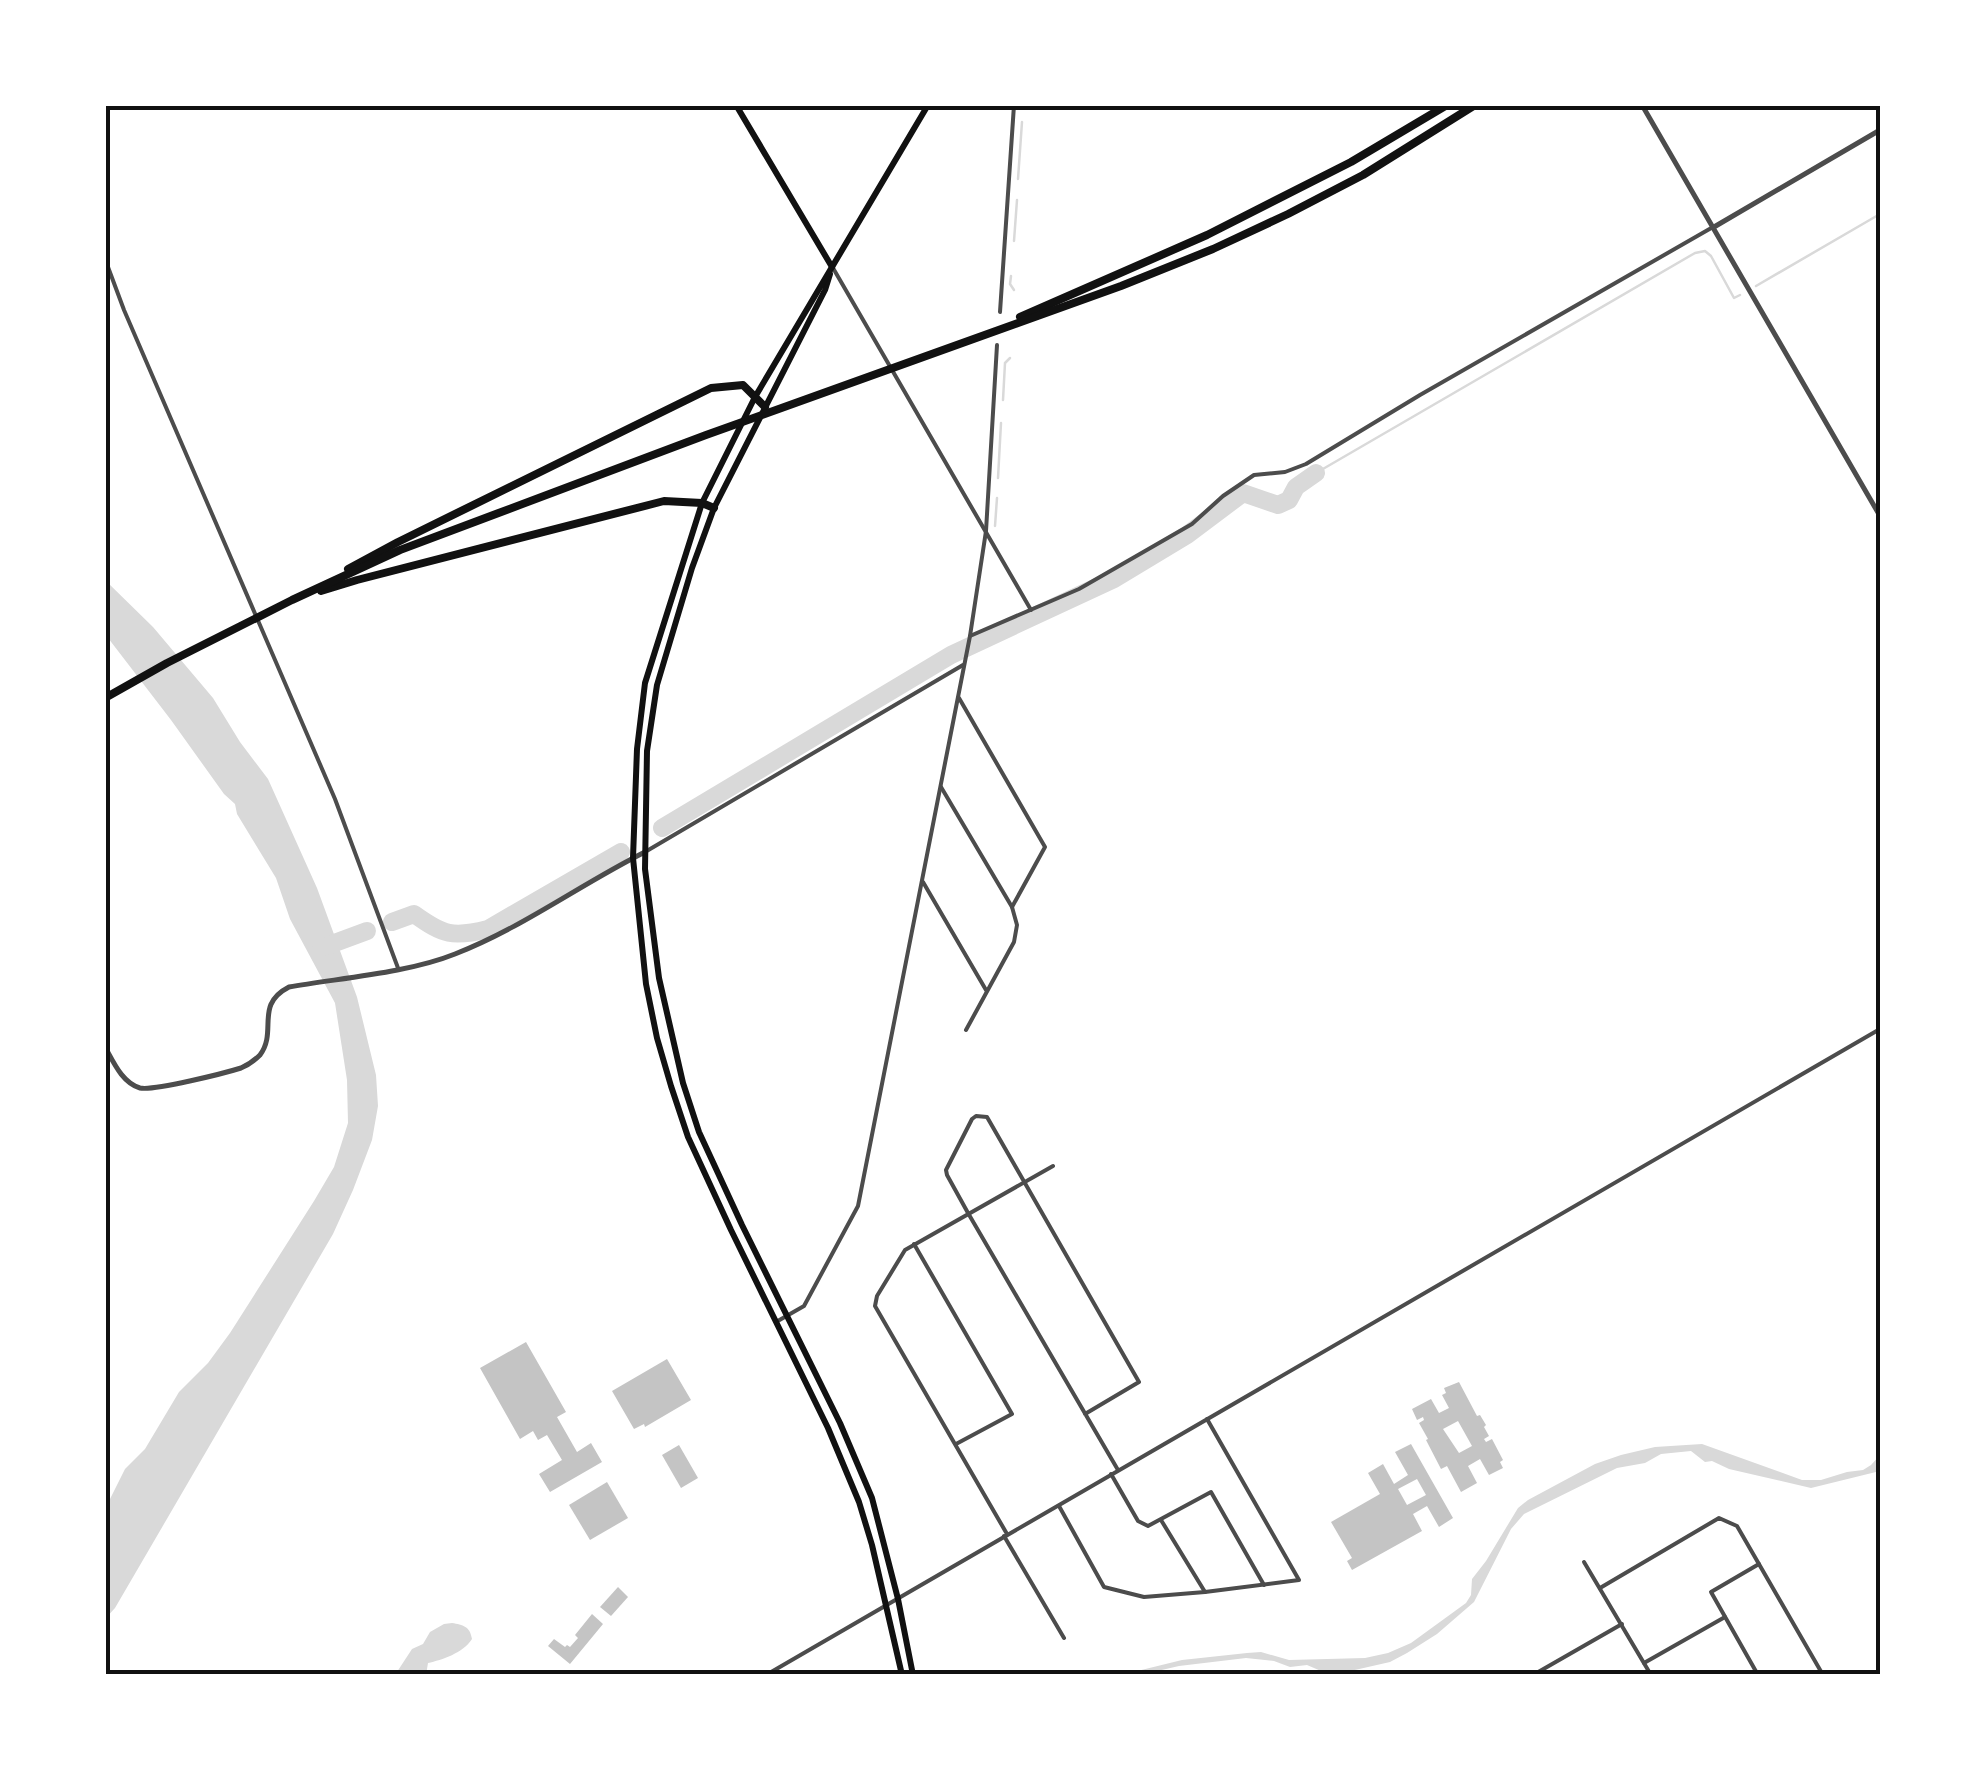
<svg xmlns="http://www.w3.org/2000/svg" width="1985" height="1780" font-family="Barlow,sans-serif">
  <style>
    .water { fill: #d9d9d9 }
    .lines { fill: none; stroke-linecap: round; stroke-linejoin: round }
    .stream { stroke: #d9d9d9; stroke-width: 2.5 }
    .river { stroke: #d9d9d9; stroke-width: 18 }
    .building { fill: #c4c4c4; fill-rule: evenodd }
    .minor { stroke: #4c4c4c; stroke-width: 4 }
    .tertiary { stroke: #4c4c4c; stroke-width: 5 }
    .primary { stroke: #111; stroke-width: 6 }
    .motorway { stroke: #111; stroke-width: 8 }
    .neatline { fill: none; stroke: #111; stroke-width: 4 }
  </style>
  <rect width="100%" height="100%" fill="#fff"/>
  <g class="water">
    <polygon points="105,580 153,627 213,698 240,742 268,779 317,888 357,997 376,1075 378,1106 372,1140 353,1190 333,1234 115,1608 105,1619 105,1509 125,1469 145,1449 179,1392 208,1363 230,1333 314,1201 334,1167 348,1123 347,1080 335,1003 290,919 276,878 237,814 235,804 224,794 171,720 105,634"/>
    <polygon points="1702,1444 1802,1480 1821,1480 1847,1472 1863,1470 1871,1465 1880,1455 1880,1471 1811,1488 1729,1469 1712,1461 1705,1462 1691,1451 1661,1454 1645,1463 1617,1468 1524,1514 1511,1529 1474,1602 1437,1634 1407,1653 1390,1662 1346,1672 1328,1674 1307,1665 1290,1667 1274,1661 1246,1658 1179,1666 1140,1675 1121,1675 1182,1660 1247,1653 1261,1652 1289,1660 1365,1658 1388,1653 1411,1643 1466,1603 1471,1595 1472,1579 1486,1561 1518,1508 1528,1500 1595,1464 1621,1455 1655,1447"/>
    <path d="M452 1623C463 1625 470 1626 472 1639 463 1653 442 1660 428 1663L426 1675H395L412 1649 423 1644 430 1632 444 1624Z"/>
  </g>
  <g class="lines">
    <g class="stream">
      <polyline points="1018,179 1022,122"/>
      <polyline points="1014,241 1017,200"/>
      <polyline points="1011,276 1010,284 1014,290"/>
      <polyline points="1756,286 1880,214"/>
      <polyline points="1003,400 1005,363 1010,358"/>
      <polyline points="1316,473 1695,253 1705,251 1711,256 1734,298 1740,295"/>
      <polyline points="998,478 1001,423"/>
      <polyline points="995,526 997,498"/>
      <polyline points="978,642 978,639"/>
    </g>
    <g class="river">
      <polyline points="662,828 951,655 1114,579 1187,535 1243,493 1278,505 1289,500 1296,487 1316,473"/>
      <path d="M392 922 414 914C443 935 453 938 488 929L621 852"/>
      <polyline points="321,948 367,931"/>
    </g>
  </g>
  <g class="building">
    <polygon points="526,1342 566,1412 557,1417 577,1452 591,1443 602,1462 550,1492 539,1474 562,1460 547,1435 538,1440 533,1431 520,1439 480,1368"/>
    <polygon points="667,1359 691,1400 645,1427 644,1424 634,1429 612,1391"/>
    <path d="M1459 1382 1477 1416 1480 1415 1486 1425 1484 1427 1489 1436 1484 1439 1486 1442 1492 1439 1503 1460 1500 1462 1503 1468 1489 1475 1480 1459 1468 1466 1477 1483 1461 1492 1447 1466 1441 1469 1426 1440 1428 1439 1419 1423 1424 1420 1423 1417 1417 1420 1412 1409 1431 1399 1439 1413 1449 1408 1442 1395 1446 1393 1444 1388ZM1458 1421 1472 1446 1459 1453 1443 1429Z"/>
    <path d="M1411 1444 1453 1518 1439 1527 1427 1506 1413 1514 1422 1531 1352 1570 1347 1561 1352 1558 1331 1522 1380 1494 1368 1473 1383 1464 1394 1484 1408 1475 1395 1452ZM1417 1479 1426 1495 1407 1505 1398 1489Z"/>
    <polygon points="679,1445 698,1478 681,1488 662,1455"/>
    <polygon points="607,1482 628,1518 590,1540 569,1505"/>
    <polygon points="618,1587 628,1597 611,1616 600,1607"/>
    <polygon points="592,1614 603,1624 570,1664 548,1646 554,1639 565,1647 567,1645 570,1647 578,1638 575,1635"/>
  </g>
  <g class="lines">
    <g class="minor">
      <polyline points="105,259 124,310 335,799 398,968"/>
      <polyline points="833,268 1031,610"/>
      <polyline points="1000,312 1014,105"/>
      <polyline points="970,636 1079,589 1192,524 1223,496 1254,475 1285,472 1306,464 1420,395 1713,227"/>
      <polyline points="941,787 1012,907 1045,847 959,698"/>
      <polyline points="645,852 963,665"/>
      <polyline points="923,882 986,990"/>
      <polyline points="966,1030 1014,942 1017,925 1012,907"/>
      <polyline points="914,1244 1012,1414 956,1444"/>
      <polyline points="776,1322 804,1306 858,1206 970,636 986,531 997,345"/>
      <polyline points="1085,1414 1139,1382 987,1117 976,1116 972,1119 946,1170 947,1175 968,1213 1118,1470"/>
      <polyline points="1111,1474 1138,1521 1148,1526 1211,1492 1264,1585"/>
      <polyline points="1059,1506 1104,1587 1144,1597 1205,1592 1299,1580 1207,1419"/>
      <polyline points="1161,1520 1205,1592"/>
      <polyline points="1007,1534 875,1306 877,1296 905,1250 1053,1166"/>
      <polyline points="1004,1536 1064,1638"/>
      <polyline points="1584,1562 1651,1675"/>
      <polyline points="1600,1588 1719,1518 1737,1526 1823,1675"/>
      <polyline points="1644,1663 1725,1617"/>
      <polyline points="766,1675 1880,1029"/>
      <polyline points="1533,1675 1622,1624"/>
      <polyline points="1758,1675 1711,1592 1759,1564"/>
    </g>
    <g class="tertiary">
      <polyline points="1642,105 1880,516"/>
      <polyline points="1714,227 1880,130"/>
      <path d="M105 1047C113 1061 122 1083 140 1088 154 1091 225 1073 241 1068 248 1065 255 1060 260 1055 278 1031 254 1005 289 987 340 978 408 973 455 954 522 928 581 884 645 852"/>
    </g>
    <g class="primary">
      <polyline points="736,105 832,267"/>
      <polyline points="830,274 825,290 714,508 692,568 657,685 647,751 645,869 659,978 683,1083 699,1132 742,1225 840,1423 872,1498 898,1599 913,1675"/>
      <polyline points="902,1675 872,1545 859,1502 828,1428 731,1230 688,1137 671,1086 657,1038 646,984 633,858 637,749 645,683 702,503 755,397 928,105"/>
    </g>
    <g class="motorway">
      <polyline points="1020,317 1207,235 1351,162 1447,105"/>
      <polyline points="348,569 398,542 711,388 743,385 765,407"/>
      <polyline points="321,591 357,580 664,501 702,503 714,508"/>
      <polyline points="105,698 167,663 292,600 400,550 706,435 1121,286 1213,249 1288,214 1363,175 1475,105"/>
    </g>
  </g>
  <rect width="1985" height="1780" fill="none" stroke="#ffffff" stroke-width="215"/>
  <rect x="108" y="108" width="1770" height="1564" class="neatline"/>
</svg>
